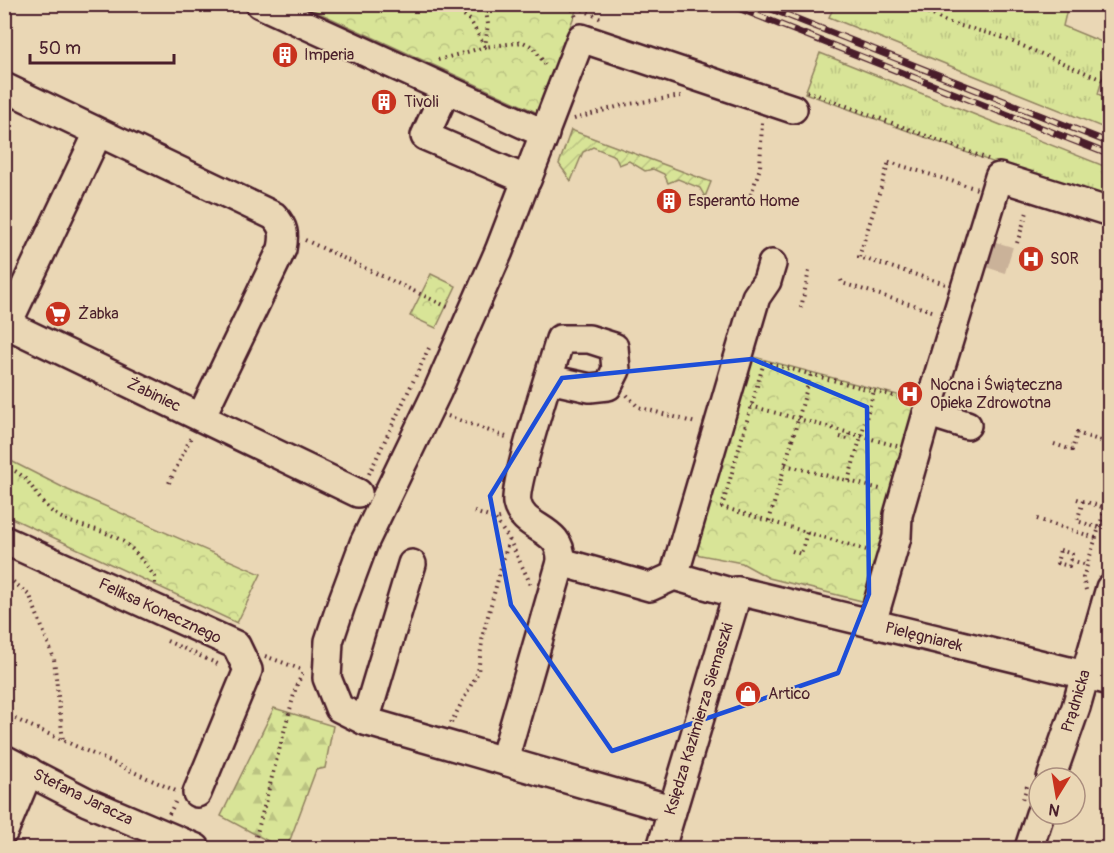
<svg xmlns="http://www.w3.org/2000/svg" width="1114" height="853" font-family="Pangolin,sans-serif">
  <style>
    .grass { fill: url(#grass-tufts); stroke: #918261; stroke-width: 1.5 }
    .forest { fill: url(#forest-firs); stroke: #918261; stroke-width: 1.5 }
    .park { fill: url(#park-crowns); stroke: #918261; stroke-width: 1.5 }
    .garden { fill: url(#garden-furrows); stroke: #918261; stroke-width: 1.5 }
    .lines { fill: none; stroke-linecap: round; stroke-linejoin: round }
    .minor-tunnel { stroke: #cab299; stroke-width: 27; stroke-dasharray: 27 14; stroke-linecap: butt }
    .minor-casing { stroke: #4a1f2b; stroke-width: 32 }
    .path { stroke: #4a1f2b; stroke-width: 4; stroke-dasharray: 1.5 4.5; stroke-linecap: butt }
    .minor { stroke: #ead7b5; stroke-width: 27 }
    .rail-casing { stroke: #4a1f2b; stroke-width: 7 }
    .rail { stroke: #ead7b5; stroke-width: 4.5; stroke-dasharray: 14; stroke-linecap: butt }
    .marked { fill: none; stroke: #1d4ed8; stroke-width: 4.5; stroke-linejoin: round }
    .labels { text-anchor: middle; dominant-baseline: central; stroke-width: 4.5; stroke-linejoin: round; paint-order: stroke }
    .poi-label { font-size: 16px; fill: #4a1f2b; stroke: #ead7b5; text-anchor: start }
    .street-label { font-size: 16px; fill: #4a1f2b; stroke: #ead7b5 }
  </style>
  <defs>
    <pattern id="grass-tufts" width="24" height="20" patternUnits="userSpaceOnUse" patternTransform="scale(1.5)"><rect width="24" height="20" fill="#d8e497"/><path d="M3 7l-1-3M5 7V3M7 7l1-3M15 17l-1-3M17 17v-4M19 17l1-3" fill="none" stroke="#bbc382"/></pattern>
    <pattern id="forest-firs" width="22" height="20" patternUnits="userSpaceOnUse" patternTransform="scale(1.5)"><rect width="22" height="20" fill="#d8e497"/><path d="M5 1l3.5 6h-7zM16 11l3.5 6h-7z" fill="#bbc382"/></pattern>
    <pattern id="park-crowns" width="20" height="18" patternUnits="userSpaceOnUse" patternTransform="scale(1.5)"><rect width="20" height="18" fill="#d8e497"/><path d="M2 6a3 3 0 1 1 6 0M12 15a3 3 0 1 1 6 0" fill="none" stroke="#bbc382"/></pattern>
    <pattern id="garden-furrows" width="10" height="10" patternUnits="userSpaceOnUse" patternTransform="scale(1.5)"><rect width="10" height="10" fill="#d8e497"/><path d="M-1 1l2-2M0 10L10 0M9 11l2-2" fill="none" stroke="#bbc382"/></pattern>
  </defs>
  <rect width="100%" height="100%" fill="#ead7b5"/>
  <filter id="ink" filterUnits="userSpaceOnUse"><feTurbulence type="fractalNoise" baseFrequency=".0167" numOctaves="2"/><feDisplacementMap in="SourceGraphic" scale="12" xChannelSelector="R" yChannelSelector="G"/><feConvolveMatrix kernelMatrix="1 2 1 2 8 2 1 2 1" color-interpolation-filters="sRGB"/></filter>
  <g filter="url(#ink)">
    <g class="grass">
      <polygon points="835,5 1068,5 1063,26 1109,45 1109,55 1098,94 1109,100 1109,130 829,17"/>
      <polygon points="820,53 1109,168 1109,205 805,93"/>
    </g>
    <polygon class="forest" points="274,708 333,726 325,768 316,770 287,848 281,848 221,816"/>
    <g class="park">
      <polygon points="569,4 577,8 538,113 302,5"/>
      <polygon points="431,274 456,286 436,328 410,316"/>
      <polygon points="750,356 924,402 870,603 769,578 742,563 690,553"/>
      <polygon points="5,458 68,490 261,574 237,623 5,515"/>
    </g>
    <polygon class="garden" points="571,130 711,182 705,197 700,188 678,179 668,183 664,174 653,169 645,171 629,161 619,165 615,156 593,147 583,152 571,181 559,164"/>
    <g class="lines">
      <polyline class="minor-tunnel" points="992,269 1004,230"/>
      <g class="minor-casing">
        <g id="minor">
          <polyline points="260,4 545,134 527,180 425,136 446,90"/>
          <path d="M4 87 274 216C284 227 285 234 282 249L201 417"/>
          <polyline points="4,323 358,493"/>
          <polyline points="7,325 98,133"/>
          <polyline points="929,413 967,425"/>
          <polyline points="4,540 236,645 248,670 197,793"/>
          <polyline points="561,562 650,587 674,576 730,592 738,591 1110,681"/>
          <polyline points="412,564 365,721 671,809"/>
          <polyline points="674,576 756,297 767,281 772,264"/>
          <polyline points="872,623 897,537 898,515 932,396 999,177 1110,212"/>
          <polyline points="365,721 339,708 327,678 329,641 341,605 364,543 437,392 499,251 581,38 793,109"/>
          <polyline points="4,759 87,802 196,848"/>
          <path d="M504 760 561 562C563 526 523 531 517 503 513 484 553 365 560 339H589L614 347 616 370 608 386 590 388 549 379"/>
          <polyline points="1051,778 1076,707 1110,588"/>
          <polyline points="4,831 29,771"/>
          <polyline points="661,848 738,591"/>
          <polyline points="1029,848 1040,814"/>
        </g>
      </g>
      <g class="path">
        <polyline points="450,4 470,20 485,47 523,42 533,47 547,67"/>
        <polyline points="570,4 576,17"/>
        <polyline points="572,4 601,19"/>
        <polyline points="912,4 946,22 999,36 1110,83"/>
        <polyline points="438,60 485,47 488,24 485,4"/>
        <polyline points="807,91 988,159"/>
        <polyline points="574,119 623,105 681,96"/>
        <polygon points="889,162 984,191 955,287 859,257"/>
        <polyline points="747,206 760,168 762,122"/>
        <polyline points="305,240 450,308"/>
        <polyline points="1017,243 1028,209"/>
        <polyline points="841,280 842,283 935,312"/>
        <polyline points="801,308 809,271"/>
        <polyline points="764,362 722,507 870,551"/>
        <polyline points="764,362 908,400"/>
        <polyline points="627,395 638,407 696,423"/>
        <polyline points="751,406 897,446"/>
        <polyline points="448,416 509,438"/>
        <polyline points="840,437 848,439 850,432"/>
        <polyline points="1054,444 1072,450 1077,433 1110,444"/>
        <polyline points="4,446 5,446"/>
        <polyline points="785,465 884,490"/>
        <path d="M4 466C32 476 31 492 49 509 67 527 96 526 117 538 134 547 143 562 155 577V584"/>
        <polyline points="369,474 429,348"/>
        <polyline points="848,481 874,391"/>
        <polyline points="169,483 192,435"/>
        <polyline points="1077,499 1105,508"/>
        <polyline points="1083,501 1077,521 1099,528"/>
        <polyline points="474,512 495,519"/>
        <polyline points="500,518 495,519 509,539 531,585"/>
        <polyline points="1037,519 1096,538"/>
        <polyline points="769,521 811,374"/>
        <polygon points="1060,550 1072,554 1069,566 1057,563"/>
        <polyline points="792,551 801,554 807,532"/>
        <polyline points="1071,560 1087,565"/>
        <polyline points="4,574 30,596 54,659 63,741"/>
        <polyline points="1086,590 1083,578 1110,493"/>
        <polyline points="167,641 220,665"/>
        <polyline points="265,656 303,670"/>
        <polyline points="4,714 176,791"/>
        <polyline points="451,723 478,672 483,634 509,539"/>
        <polyline points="1023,799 1028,783"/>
        <polyline points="169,814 177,799"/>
        <polyline points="253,848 296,687 304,670"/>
      </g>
      <use href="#minor" class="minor"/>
      <g class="rail-casing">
        <g id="rail">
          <polyline points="728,4 1110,155"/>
          <polyline points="759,4 1110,143"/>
        </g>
      </g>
      <use href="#rail" class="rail"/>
    </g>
  </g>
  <path class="marked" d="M752 359 867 407 869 594 838 673 612 751 511 605 490 496 562 378Z"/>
  <defs>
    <g id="building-disc" transform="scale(1.35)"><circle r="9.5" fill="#c8321e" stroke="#ead7b5"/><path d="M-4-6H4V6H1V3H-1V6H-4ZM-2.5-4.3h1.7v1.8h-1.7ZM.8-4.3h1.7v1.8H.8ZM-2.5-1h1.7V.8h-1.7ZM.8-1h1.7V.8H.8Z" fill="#fff"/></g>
    <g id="hospital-disc" transform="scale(1.35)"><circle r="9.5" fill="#c8321e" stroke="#ead7b5"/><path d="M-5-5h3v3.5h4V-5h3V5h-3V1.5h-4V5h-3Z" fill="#fff"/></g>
    <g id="supermarket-disc" transform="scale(1.35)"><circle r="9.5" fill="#c8321e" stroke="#ead7b5"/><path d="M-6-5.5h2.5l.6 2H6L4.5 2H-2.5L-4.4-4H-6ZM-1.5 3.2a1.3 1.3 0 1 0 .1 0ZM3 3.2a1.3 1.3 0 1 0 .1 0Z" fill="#fff"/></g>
    <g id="shop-disc" transform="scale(1.35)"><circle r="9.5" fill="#c8321e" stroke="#ead7b5"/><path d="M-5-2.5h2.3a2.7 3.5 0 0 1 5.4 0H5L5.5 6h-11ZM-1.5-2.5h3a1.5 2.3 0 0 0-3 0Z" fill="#fff"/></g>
  </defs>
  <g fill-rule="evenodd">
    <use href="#building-disc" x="285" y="55"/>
    <use href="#building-disc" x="384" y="102"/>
    <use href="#building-disc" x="669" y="201"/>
    <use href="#hospital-disc" x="1031" y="259"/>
    <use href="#supermarket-disc" x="58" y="314"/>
    <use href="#hospital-disc" x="910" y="394"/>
    <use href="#shop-disc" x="748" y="694"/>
  </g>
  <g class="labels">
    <g class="poi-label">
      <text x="304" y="55">Imperia</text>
      <text x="404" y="102">Tivoli</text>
      <text x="688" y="201">Esperanto Home</text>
      <text x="1050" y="259">SOR</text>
      <text x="78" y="314">Żabka</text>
      <text x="930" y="385">Nocna i Świąteczna<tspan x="930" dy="18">Opieka Zdrowotna</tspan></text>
      <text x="768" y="694">Artico</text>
    </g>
    <g class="street-label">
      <text transform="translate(154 395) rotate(26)">Żabiniec</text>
      <text transform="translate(160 611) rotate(25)">Feliksa Konecznego</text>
      <text transform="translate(924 637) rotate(14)">Pielęgniarek</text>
      <text transform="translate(1076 701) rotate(-73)">Prądnicka</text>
      <text transform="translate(699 719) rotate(-73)">Księdza Kazimierza Siemaszki</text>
      <text transform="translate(83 797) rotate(26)">Stefana Jaracza</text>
    </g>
  </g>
  <rect width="1114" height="853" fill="none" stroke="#ead7b5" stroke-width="24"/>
  <rect x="12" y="12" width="1090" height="829" fill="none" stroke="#4a1f2b" stroke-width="2" filter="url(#ink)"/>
  <g transform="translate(1057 796) rotate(191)"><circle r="28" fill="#ead7b5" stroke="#aa8d7e" stroke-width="1.5"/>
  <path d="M0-4.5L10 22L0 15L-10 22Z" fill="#c8321e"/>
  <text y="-9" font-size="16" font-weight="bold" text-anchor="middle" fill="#4a1f2b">N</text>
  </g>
  <path d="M30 54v9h144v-9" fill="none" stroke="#4a1f2b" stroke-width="3"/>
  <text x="39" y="54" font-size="18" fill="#4a1f2b" stroke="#ead7b5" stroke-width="4.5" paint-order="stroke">50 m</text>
</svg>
